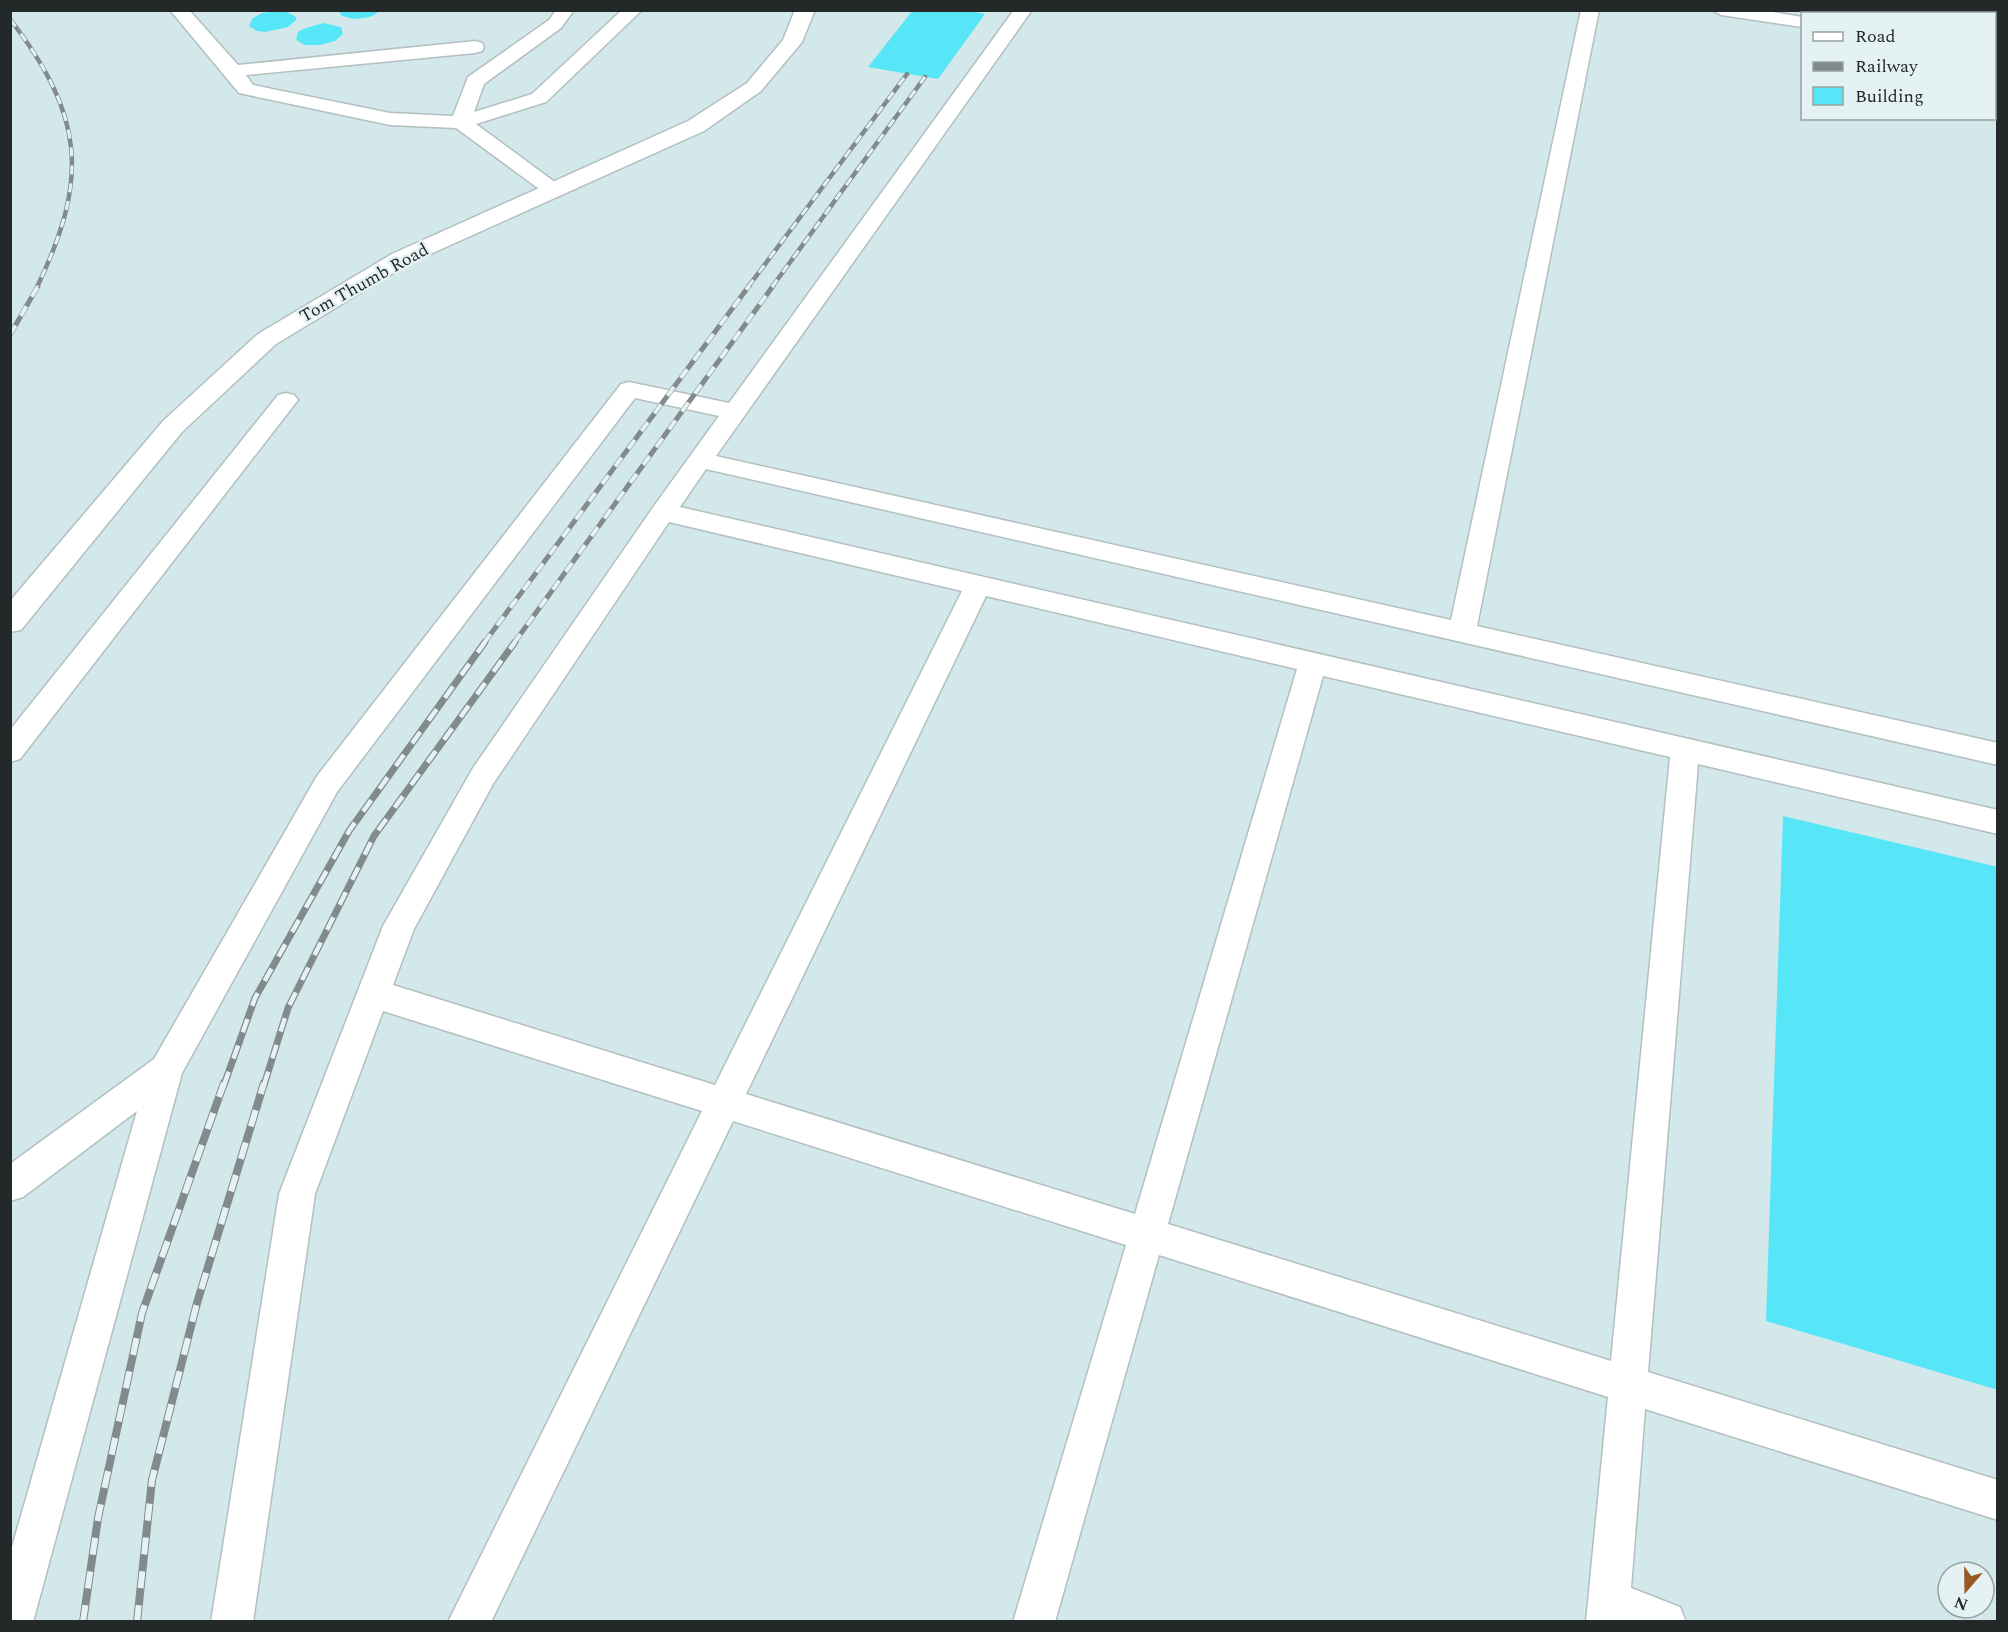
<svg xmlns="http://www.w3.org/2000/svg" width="2008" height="1632" font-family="Spectral,serif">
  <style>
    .built { fill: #d2e8eb; fill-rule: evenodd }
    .building { fill: #56e6f8 }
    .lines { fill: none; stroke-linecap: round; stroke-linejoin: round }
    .lane-casing { stroke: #b3bfc0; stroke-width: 3 }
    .street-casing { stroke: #b3bfc0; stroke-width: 3 }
    .lane { fill: #fff; fill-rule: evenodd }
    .street { fill: #fff; fill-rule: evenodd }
    .rail-far3-casing { stroke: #828b8c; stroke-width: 4.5 }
    .rail-far2-casing { stroke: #828b8c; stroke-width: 5 }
    .rail-far1-casing { stroke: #828b8c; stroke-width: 7 }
    .rail-casing { stroke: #828b8c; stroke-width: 8 }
    .rail-far3 { stroke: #e5f2f4; stroke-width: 3; stroke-dasharray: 9; stroke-linecap: butt }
    .rail-far2 { stroke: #e5f2f4; stroke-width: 4; stroke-dasharray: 11; stroke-linecap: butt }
    .rail-far1 { stroke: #e5f2f4; stroke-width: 4.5; stroke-dasharray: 14; stroke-linecap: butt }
    .rail { stroke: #e5f2f4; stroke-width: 6; stroke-dasharray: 17; stroke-linecap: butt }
    .labels { text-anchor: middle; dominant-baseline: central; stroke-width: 5; stroke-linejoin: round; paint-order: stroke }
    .far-street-label { font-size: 18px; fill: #232829; stroke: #e5f2f4 }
  </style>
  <rect width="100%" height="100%" fill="#e5f2f4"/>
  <path class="built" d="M11 11H1997V1621L11 1622ZM1802 14H1994V118H1802ZM1948 1572H1984V1608H1948Z"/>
  <g class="building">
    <polygon points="284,10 296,17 296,20 288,27 265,32 257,31 249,26 252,19 262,13"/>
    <polygon points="338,10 382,10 370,17 354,19 342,16"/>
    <polygon points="913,10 965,10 985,14 938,79 868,67"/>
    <polygon points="323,23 341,27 343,34 335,41 320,45 305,45 296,40 298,32 303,29"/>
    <polygon points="1783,816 1998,867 1998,1390 1766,1321"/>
  </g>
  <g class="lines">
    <g class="lane-casing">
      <g id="lane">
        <polygon points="170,10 189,10 238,65 475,41 482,43 484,47 482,51 475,53 246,75 253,85 390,113 453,116 468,77 549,20 556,10 574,10 561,28 484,84 474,112 532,94 622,10 642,10 546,102 476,124 560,186 563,190 560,194 553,196 546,194 456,128 390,125 239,93"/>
        <path d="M1014 10H1032L716 456 1451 620 1581 10H1599L1477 626 1998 743V765L706 469 680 507 1998 810V834L1698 764 1648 1372 1998 1480V1520L1645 1409 1631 1588 1680 1607 1686 1622H1586L1608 1397 1159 1255 1055 1622H1013L1126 1245 733 1121 491 1622H448L702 1111 383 1011 315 1194 253 1622H211L279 1194 383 926 473 768 654 506 719 416 635 398 337 792 182 1073 33 1622H10V1554L137 1111 23 1197 10 1201V1164L154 1059 317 776 621 384 629 382 729 403ZM669 522 962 591 715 1085 393 985 414 929 493 784ZM986 596 1297 669 1135 1214 746 1094ZM1323 676 1670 757 1611 1361 1168 1224Z"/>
        <polygon points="1712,10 1761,10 1802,17 1802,27 1721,15"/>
        <rect x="1994" y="44" width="4" height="12"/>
        <polygon points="286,393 294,395 298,400 294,405 20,759 10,762 10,730 278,395"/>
      </g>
    </g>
    <g class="street-casing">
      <polygon id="street" points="795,10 815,10 802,42 761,91 704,131 408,264 276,344 182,432 21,630 10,632 10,601 164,420 258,334 392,254 688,121 747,83 783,40"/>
    </g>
    <use href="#lane" class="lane"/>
    <use href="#street" class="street"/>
    <g class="rail-far3-casing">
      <g id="rail-far3">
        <path d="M10 19C84 116 90 177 37 287"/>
        <polyline points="748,287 907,74"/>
        <polyline points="772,287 925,77"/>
      </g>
    </g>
    <g class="rail-far2-casing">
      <g id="rail-far2">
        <polyline points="10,335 38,286"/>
        <polyline points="484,643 749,286"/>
        <polyline points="514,643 773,286"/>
      </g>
    </g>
    <g class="rail-far1-casing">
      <g id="rail-far1">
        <polyline points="224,1085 255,998 349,831 485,642"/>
        <polyline points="264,1085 288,1008 374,836 515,642"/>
      </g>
    </g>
    <g class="rail-casing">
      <g id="rail">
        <polyline points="83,1622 98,1518 142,1313 224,1083"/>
        <polyline points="137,1622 152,1480 197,1303 264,1083"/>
      </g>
    </g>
    <use href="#rail-far3" class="rail-far3"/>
    <use href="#rail-far2" class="rail-far2"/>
    <use href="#rail-far1" class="rail-far1"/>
    <use href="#rail" class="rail"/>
  </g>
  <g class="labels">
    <g class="far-street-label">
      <text transform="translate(364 283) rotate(-29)">Tom Thumb Road</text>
    </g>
  </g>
  <rect width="2008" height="1632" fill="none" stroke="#232829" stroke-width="24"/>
  <rect x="1801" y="12" width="195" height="108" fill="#e5f2f4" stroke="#97a1a3" stroke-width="1.5"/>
  <rect x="1813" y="32" width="30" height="9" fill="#ffffff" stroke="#97a1a3" stroke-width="1.5"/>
  <text x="1855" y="42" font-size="18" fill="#232829">Road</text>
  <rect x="1813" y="62" width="30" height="9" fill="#828b8c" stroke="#97a1a3" stroke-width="1.5"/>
  <text x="1855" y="72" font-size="18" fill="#232829">Railway</text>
  <rect x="1813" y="87" width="30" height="18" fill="#56e6f8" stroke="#97a1a3" stroke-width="1.5"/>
  <text x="1855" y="102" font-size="18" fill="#232829">Building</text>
  <g transform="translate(1966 1590) rotate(200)"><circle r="28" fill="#e5f2f4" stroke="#97a1a3" stroke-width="1.5"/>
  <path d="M0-4.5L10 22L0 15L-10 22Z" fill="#985821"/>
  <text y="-9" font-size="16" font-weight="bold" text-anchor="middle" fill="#232829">N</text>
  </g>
</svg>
